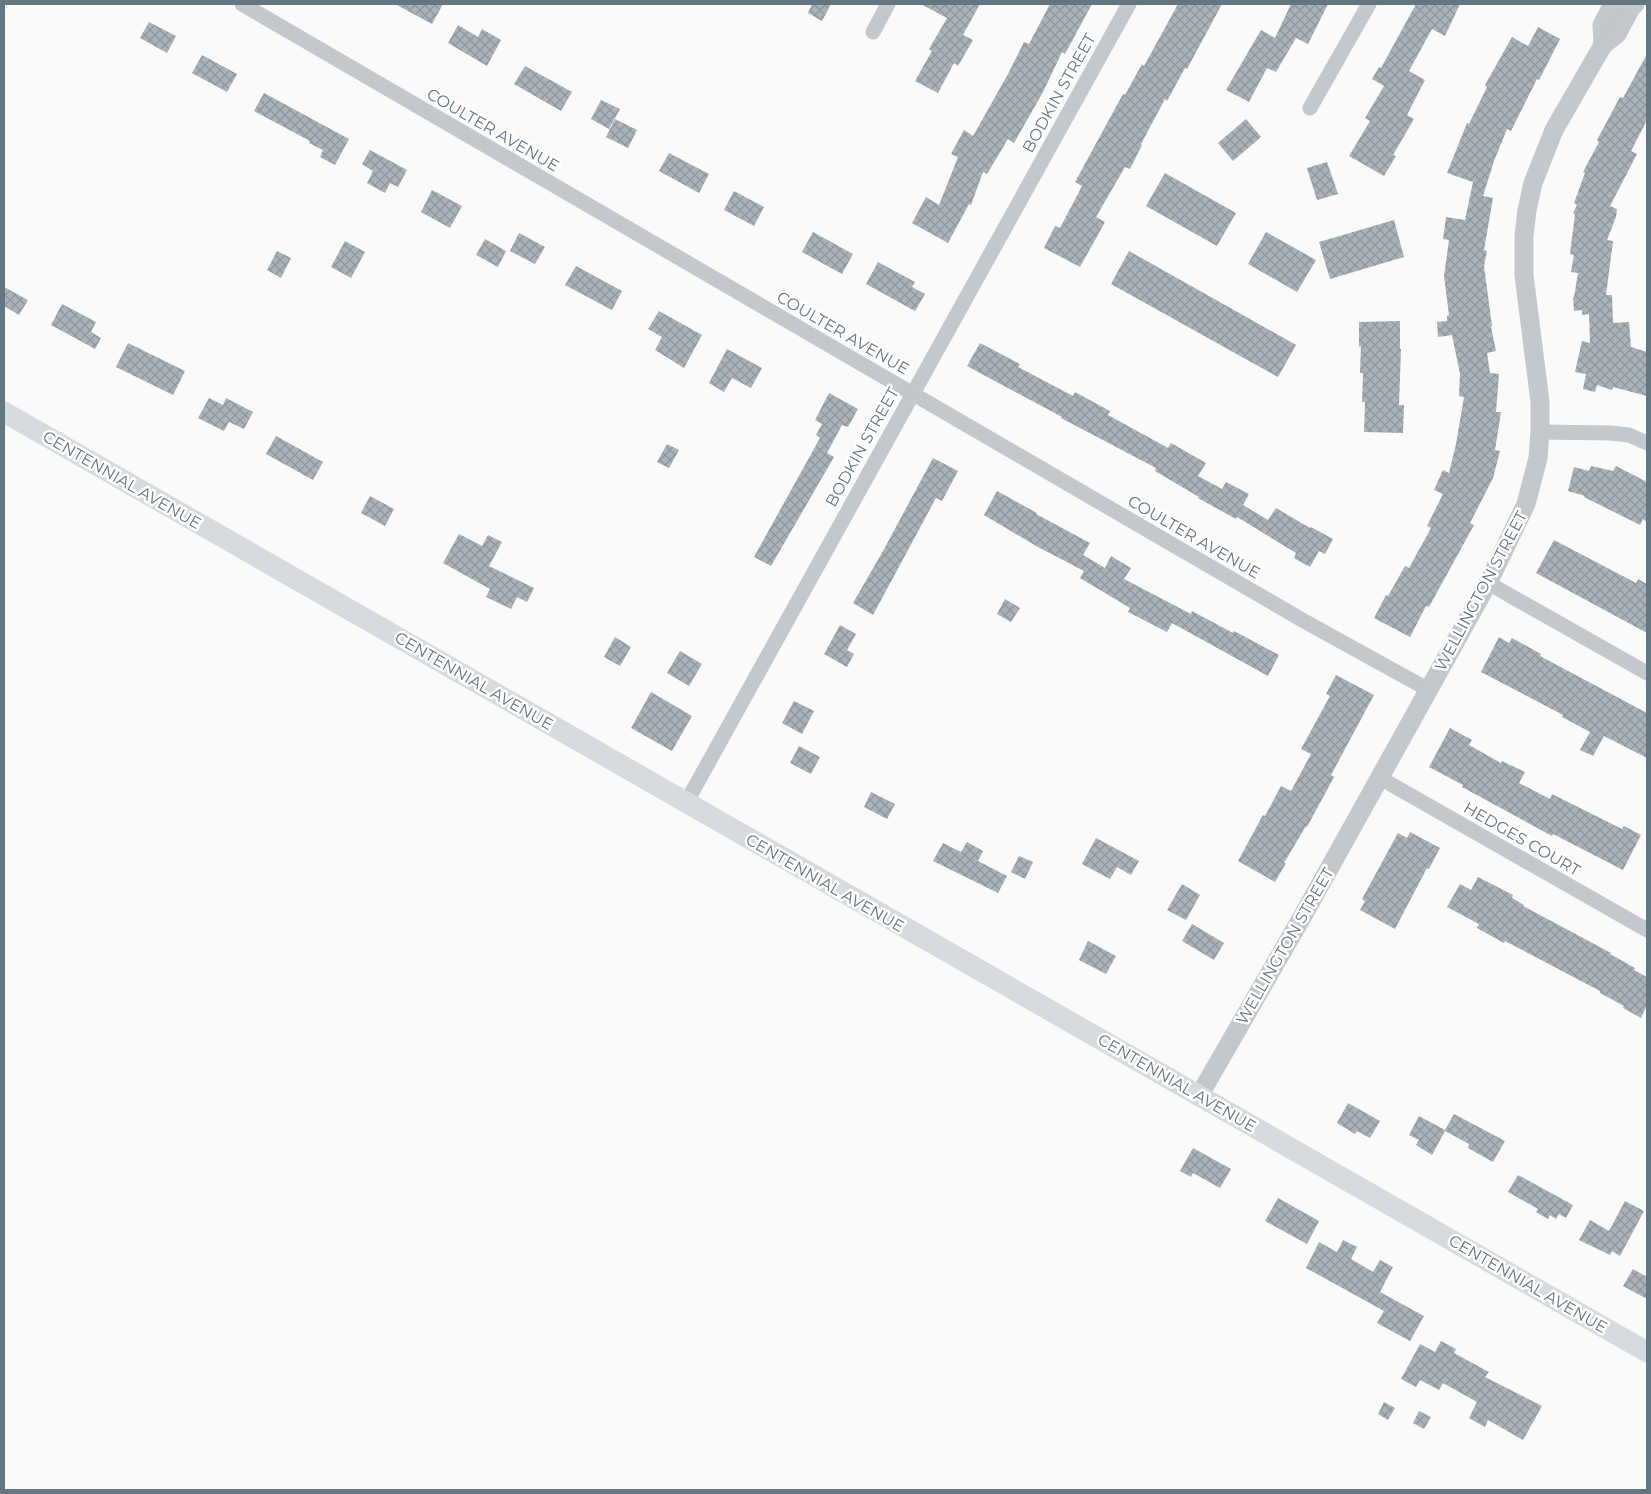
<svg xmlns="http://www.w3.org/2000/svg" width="1651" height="1494" font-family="Montserrat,sans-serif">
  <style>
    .building { fill: url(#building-cross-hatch) }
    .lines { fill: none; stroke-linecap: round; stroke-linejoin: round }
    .minor { stroke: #c3c8cc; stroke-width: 15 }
    .tertiary { stroke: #c3c8cc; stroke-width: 19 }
    .secondary { stroke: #d6dbdf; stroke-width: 21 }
    .labels { text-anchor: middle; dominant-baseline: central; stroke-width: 5; stroke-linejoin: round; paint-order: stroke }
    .street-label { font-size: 16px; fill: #657683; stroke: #fff }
  </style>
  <defs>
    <pattern id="building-cross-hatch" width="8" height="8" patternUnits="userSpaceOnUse" patternTransform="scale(1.25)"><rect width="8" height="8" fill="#aab3b9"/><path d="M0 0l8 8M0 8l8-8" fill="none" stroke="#8e969c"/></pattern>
  </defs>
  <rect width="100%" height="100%" fill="#fafaf8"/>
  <g class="building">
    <polygon points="395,4 443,4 432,24"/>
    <polygon points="812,4 831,4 822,21 808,13"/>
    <polygon points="921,4 980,4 963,35 973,40 958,66 954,63 938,93 915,81 932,51 929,49 947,18"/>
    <polygon points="1050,4 1092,4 1065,54 1062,52 1043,92 1014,143 1008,139 987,174 983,172 971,205 969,204 948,243 912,223 926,197 939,205 958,157 951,154 964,130 973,136 1008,74 1024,42 1029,44"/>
    <polygon points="1178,4 1222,4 1187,69 1185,68 1167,101 1165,99 1141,144 1142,145 1130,169 1125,167 1096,217 1105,222 1080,267 1044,248 1055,226 1060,228 1082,186 1075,182 1123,94 1125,95 1142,64 1144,66"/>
    <polygon points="1291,4 1328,4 1308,44 1296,38 1276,72 1267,68 1249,102 1226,90 1261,30 1275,38"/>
    <polygon points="1416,4 1460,4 1445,36 1432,29 1409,71 1425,80 1407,115 1414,119 1393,155 1396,156 1384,176 1349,156 1370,121 1365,118 1384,86 1372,79 1379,67 1381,68"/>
    <polygon points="149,22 176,36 167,53 140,38"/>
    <polygon points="458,25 478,37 482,29 501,40 487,66 448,43"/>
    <polygon points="1538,27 1560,39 1539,80 1537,79 1511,131 1507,129 1494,161 1483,196 1493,198 1484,250 1487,251 1484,266 1492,326 1491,327 1496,351 1487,353 1490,373 1499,374 1496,412 1501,412 1495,450 1500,451 1493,478 1470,523 1474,525 1429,607 1426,606 1410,637 1374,618 1386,595 1388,596 1405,566 1409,568 1431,528 1427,526 1443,494 1434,490 1443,470 1449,473 1456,444 1464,397 1459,396 1460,374 1452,335 1438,337 1437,322 1447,321 1447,316 1449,315 1444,276 1449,240 1443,239 1446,217 1465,220 1473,182 1447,173 1467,123 1469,124 1487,87 1485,85 1512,37 1528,46"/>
    <polygon points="1647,54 1647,120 1631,151 1637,154 1610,206 1617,209 1616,217 1607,240 1613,241 1606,295 1612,295 1613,323 1629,322 1631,347 1647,352 1647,396 1613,387 1612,390 1597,385 1595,392 1583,389 1586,374 1575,372 1582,341 1590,343 1589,314 1582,315 1582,310 1574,311 1573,297 1574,297 1578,273 1571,272 1574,255 1570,254 1575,214 1573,213 1577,205 1574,203 1585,173 1583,172 1599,142 1597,140 1620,97 1623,98"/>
    <polygon points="202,55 237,74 227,92 192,73"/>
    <polygon points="525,66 572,92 561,111 514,84"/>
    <polygon points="264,93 349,139 335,165 320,157 323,150 309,143 310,141 254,111"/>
    <polygon points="601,100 620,109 609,129 591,119"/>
    <polygon points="615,119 637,130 628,148 606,137"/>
    <polygon points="1246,119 1261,137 1233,161 1218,143"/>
    <polygon points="370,150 407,170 398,187 390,183 385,193 367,183 373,171 362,164"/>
    <polygon points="669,153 709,174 699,193 659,171"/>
    <polygon points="1327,162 1338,194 1317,200 1307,168"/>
    <polygon points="1165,173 1236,213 1217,246 1146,206"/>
    <polygon points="432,190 462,206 450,228 421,212"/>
    <polygon points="734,191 764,207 754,226 724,210"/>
    <polygon points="1394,220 1404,257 1330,279 1319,242"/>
    <polygon points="813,232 853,254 842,274 802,252"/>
    <polygon points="1266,232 1316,260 1297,292 1248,264"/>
    <polygon points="519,233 545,247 535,264 510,251"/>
    <polygon points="485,239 506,251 498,267 476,255"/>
    <polygon points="345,241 365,252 351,278 331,267"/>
    <polygon points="277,251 291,258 281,278 267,270"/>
    <polygon points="1129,251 1296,345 1278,377 1111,284"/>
    <polygon points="878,262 915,282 912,287 925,294 915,311 866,284"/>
    <polygon points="576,266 622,291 612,310 565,285"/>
    <polygon points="4,287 28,300 19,315 4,306"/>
    <polygon points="62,304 96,322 91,332 101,338 95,349 51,325"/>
    <polygon points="659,311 702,335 684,368 655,350 662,337 648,329"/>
    <polygon points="1400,321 1400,349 1401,349 1399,405 1404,405 1403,433 1364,432 1365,402 1362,402 1363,373 1360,373 1361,346 1359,347 1359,322"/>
    <polygon points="128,343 185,371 173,395 116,367"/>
    <polygon points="980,343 1020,364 1018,367 1073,396 1075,392 1110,411 1108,415 1168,448 1171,443 1206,463 1198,476 1222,489 1226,482 1249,494 1243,505 1268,520 1276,508 1310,528 1311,527 1333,539 1325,554 1319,551 1310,567 1294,558 1296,553 1237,517 1236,519 1198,498 1199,497 1155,471 1156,468 1061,418 1062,417 967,366"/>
    <polygon points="727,349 762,368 751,388 732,378 724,392 709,383"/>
    <polygon points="829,393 858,409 848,427 842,425 827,453 834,457 771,566 754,557 820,438 816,435 822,424 815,420"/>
    <polygon points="209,398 223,405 226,398 253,412 244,429 229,422 224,431 198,418"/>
    <polygon points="276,436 323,462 313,480 266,454"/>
    <polygon points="667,444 679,450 669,468 657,462"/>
    <polygon points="933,458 958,471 942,501 936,498 873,615 853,603 883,551"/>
    <polygon points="1591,466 1613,471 1616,466 1647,482 1647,522 1643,519 1640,525 1584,497 1585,496 1568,491 1574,467 1589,471"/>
    <polygon points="997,491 1037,513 1036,514 1090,543 1083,555 1105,568 1111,556 1131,568 1124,579 1191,614 1192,611 1233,633 1234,631 1279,655 1268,676 1172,623 1167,632 1128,612 1130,608 1080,578 1084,571 1038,547 984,515"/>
    <polygon points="370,496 394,509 385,526 361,513"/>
    <polygon points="459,534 482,546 488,535 502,542 489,566 534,588 527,602 517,597 511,609 486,597 490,589 443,563"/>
    <polygon points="1554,540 1636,583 1638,579 1647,584 1647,633 1536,573"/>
    <polygon points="1005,599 1020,608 1011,622 997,614"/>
    <polygon points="840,625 856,634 847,650 854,654 847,667 824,654"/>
    <polygon points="615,637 631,647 620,666 604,657"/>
    <polygon points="1499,637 1509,643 1512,638 1541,654 1540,656 1647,713 1647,758 1604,736 1593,756 1580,750 1590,732 1562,717 1563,715 1481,672"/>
    <polygon points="680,651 702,664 689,686 667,673"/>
    <polygon points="1336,675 1374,695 1331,775 1334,777 1307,827 1306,826 1284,863 1286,863 1275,882 1238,861 1263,815 1265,816 1281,786 1291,791 1311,754 1301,749 1330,696 1326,694"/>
    <polygon points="651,692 692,716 672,751 631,728"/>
    <polygon points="794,701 814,711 802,734 782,723"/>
    <polygon points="1450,728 1472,740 1469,745 1501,763 1502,761 1525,772 1519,783 1550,799 1552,794 1622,829 1624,826 1641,835 1623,870 1553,834 1552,836 1462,787 1463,785 1429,767"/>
    <polygon points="799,746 820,757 811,774 790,763"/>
    <polygon points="871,792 895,804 887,819 864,807"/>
    <polygon points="1410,832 1440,848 1429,869 1427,868 1395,929 1360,910 1365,901 1362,899 1398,833 1407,838"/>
    <polygon points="1096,838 1139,861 1131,875 1117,867 1110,879 1082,864"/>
    <polygon points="967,842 983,851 978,861 1007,876 998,893 933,861 943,843 961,852"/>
    <polygon points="1019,856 1033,862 1025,879 1011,872"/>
    <polygon points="1478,877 1513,895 1512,898 1524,905 1523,906 1611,953 1610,954 1635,968 1634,970 1647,977 1647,1005 1641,1018 1623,1008 1624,1006 1600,993 1600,991 1505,941 1504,943 1477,928 1479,924 1447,907 1460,884 1471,890"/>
    <polygon points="1182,884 1200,895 1186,920 1167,910"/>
    <polygon points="1192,924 1224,943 1214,960 1182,941"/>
    <polygon points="1088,941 1116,956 1106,974 1079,960"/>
    <polygon points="1348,1103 1380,1121 1370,1138 1357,1131 1355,1134 1337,1123"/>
    <polygon points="1454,1114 1505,1141 1493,1162 1468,1148 1469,1144 1445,1131 1432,1155 1416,1145 1419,1140 1409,1135 1419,1116 1445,1130"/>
    <polygon points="1193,1148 1231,1169 1220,1188 1193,1173 1191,1177 1180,1171"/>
    <polygon points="1518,1175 1573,1205 1566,1218 1559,1214 1556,1219 1550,1215 1548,1219 1536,1212 1538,1209 1508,1192"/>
    <polygon points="1278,1198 1319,1221 1307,1244 1265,1221"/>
    <polygon points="1625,1201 1644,1211 1620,1256 1612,1251 1610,1255 1579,1240 1590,1220 1609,1231"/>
    <polygon points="1343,1240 1357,1247 1351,1259 1373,1272 1380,1260 1393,1267 1380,1292 1424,1316 1410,1341 1377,1323 1384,1311 1306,1268 1319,1242 1337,1252"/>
    <polygon points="1633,1269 1647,1277 1647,1299 1623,1286"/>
    <polygon points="1441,1341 1456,1349 1454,1353 1489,1372 1485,1377 1542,1406 1523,1440 1488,1420 1485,1427 1469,1418 1477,1402 1443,1383 1439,1390 1420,1380 1416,1387 1401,1379 1420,1344 1435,1352"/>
    <polygon points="1384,1402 1395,1408 1388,1420 1378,1414"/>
    <polygon points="1419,1411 1431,1417 1424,1429 1413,1423"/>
  </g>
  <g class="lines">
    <g class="minor">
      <polyline points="242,4 1304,621 1429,690"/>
      <polyline points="873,32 888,4"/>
      <polyline points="1310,108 1369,4"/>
      <polyline points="1540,432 1610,433 1629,435 1647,443"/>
      <polyline points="1488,583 1647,673"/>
      <polyline points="1380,778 1647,930"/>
      <polyline points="686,803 1129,4"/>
    </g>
    <g class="tertiary">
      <polyline points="1603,45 1602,25 1613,4"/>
      <polyline points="1199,1096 1305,912 1488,583 1526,504 1538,458 1540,432 1540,402 1524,275 1524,236 1527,210 1533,183 1554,130 1603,45 1617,34 1631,8 1635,4"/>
    </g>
    <polyline class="secondary" points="4,412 1647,1352"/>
  </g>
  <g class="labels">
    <g class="street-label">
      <text transform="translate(1059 93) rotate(-61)">BODKIN STREET</text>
      <text transform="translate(493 130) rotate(30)">COULTER AVENUE</text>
      <text transform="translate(843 333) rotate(30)">COULTER AVENUE</text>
      <text transform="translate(862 447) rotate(-61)">BODKIN STREET</text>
      <text transform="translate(122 480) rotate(30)">CENTENNIAL AVENUE</text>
      <text transform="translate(1194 537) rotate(30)">COULTER AVENUE</text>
      <text transform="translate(1481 591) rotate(-62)">WELLINGTON STREET</text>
      <text transform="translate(474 681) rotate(30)">CENTENNIAL AVENUE</text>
      <text transform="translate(1522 839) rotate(30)">HEDGES COURT</text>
      <text transform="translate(825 883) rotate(30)">CENTENNIAL AVENUE</text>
      <text transform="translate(1285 946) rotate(-60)">WELLINGTON STREET</text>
      <text transform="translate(1177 1083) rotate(30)">CENTENNIAL AVENUE</text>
      <text transform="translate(1528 1284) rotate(30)">CENTENNIAL AVENUE</text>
    </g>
  </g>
  <rect width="1651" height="1494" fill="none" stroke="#657683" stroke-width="10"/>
</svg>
